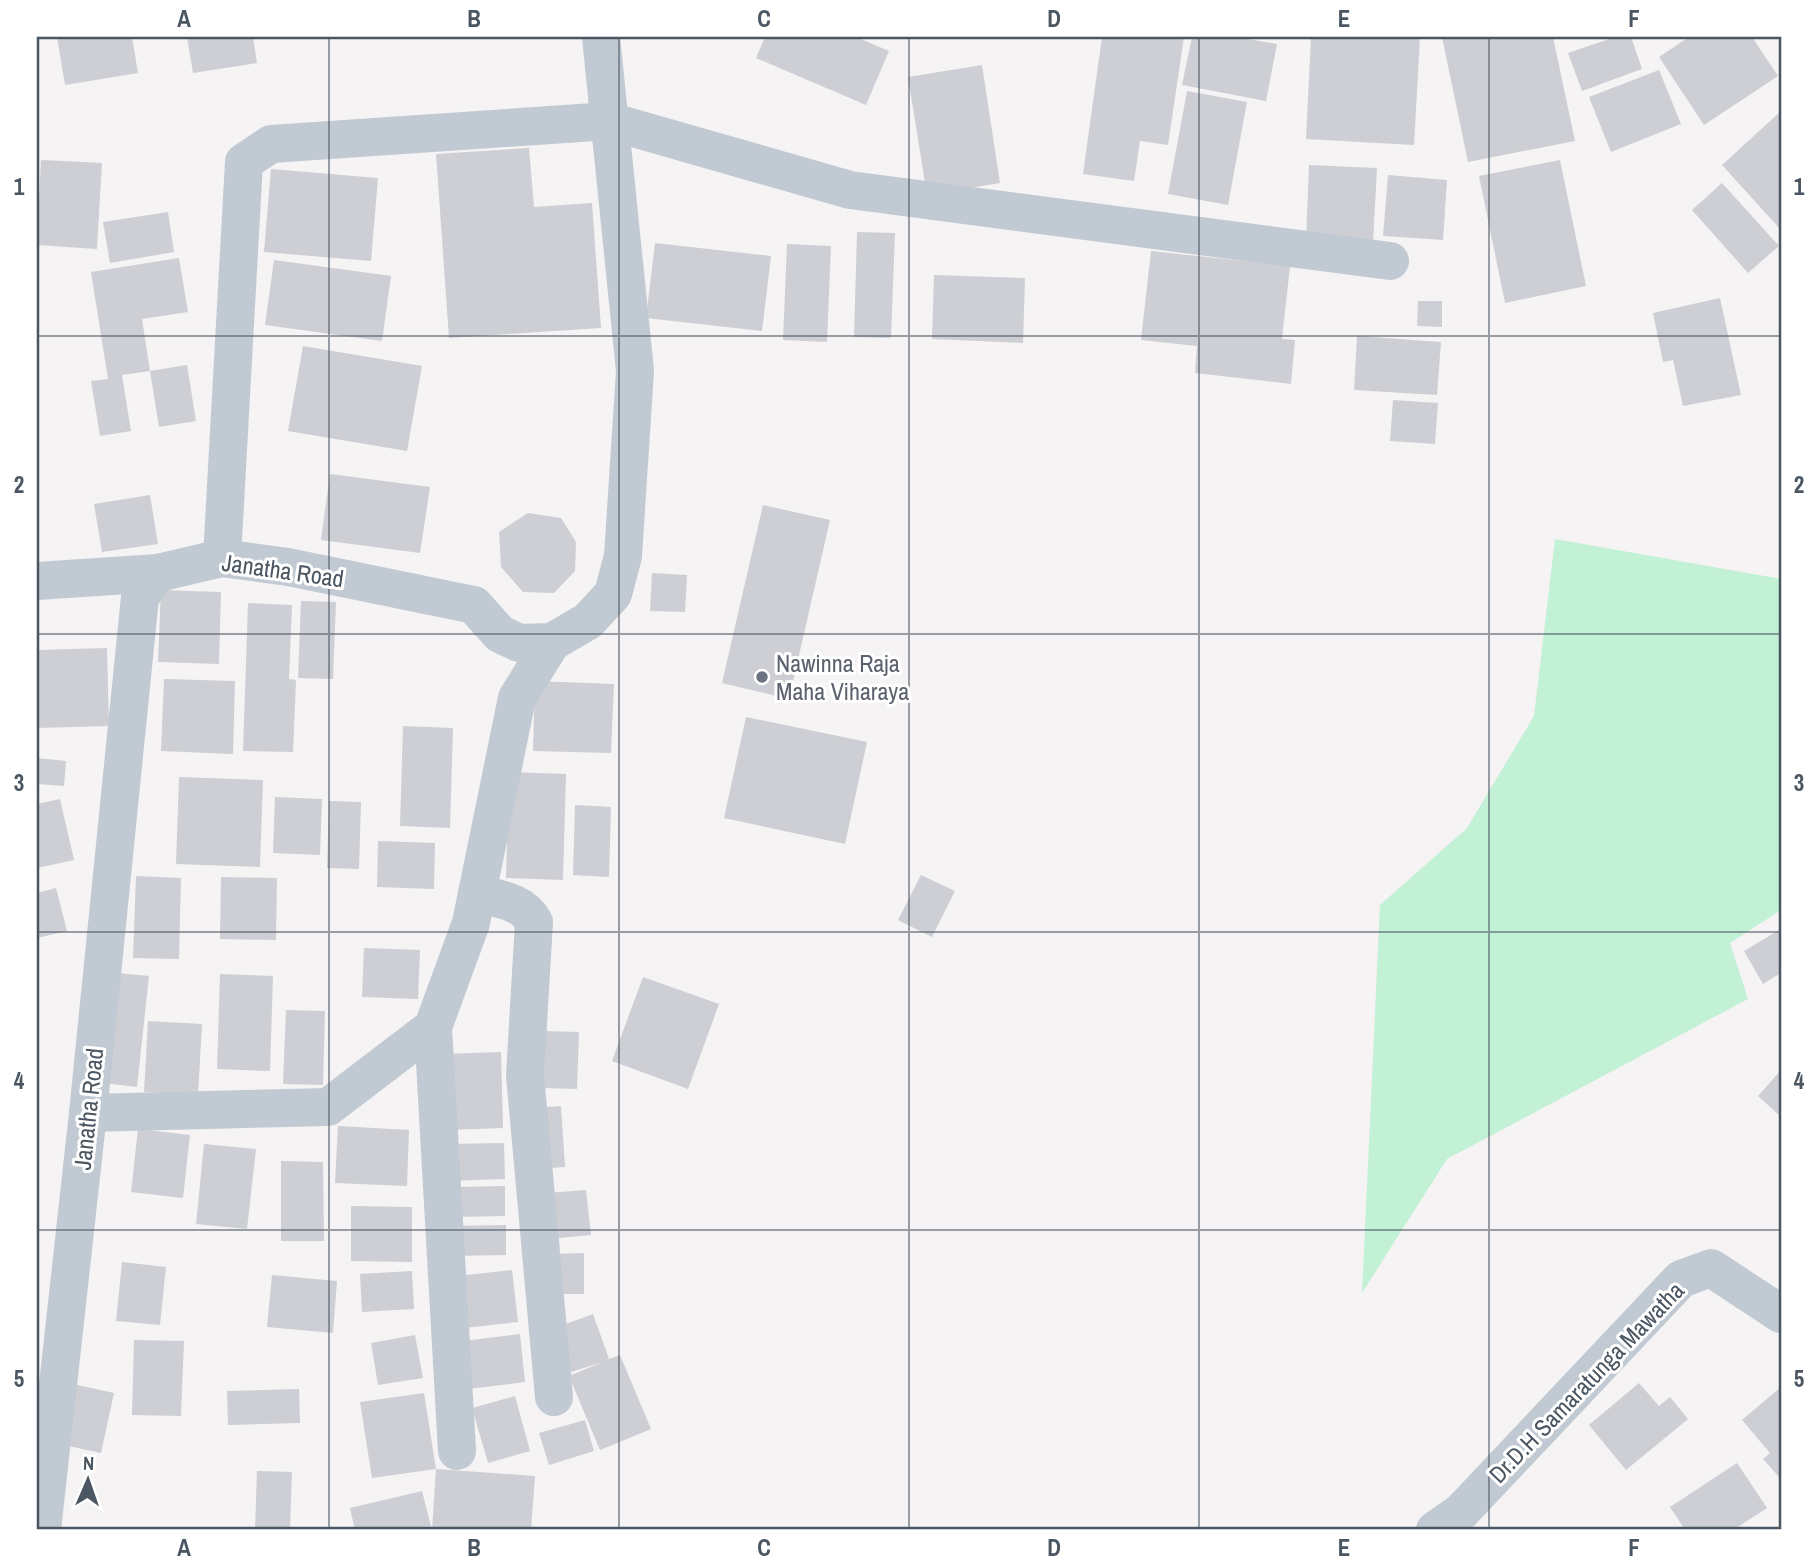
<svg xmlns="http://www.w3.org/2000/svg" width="1818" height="1567" font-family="'Archivo Narrow',sans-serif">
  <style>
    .green { fill: #c3f1d5 }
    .building { fill: #cdcfd5 }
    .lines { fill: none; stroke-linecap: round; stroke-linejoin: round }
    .minor { stroke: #c1cad2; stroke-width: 38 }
    .grid { fill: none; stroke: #4a5661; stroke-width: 2; stroke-opacity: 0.55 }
    .worship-dot { fill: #6b7280; stroke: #fff; stroke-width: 2.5 }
    .labels { text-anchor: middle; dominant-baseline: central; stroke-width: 6; stroke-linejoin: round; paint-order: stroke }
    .street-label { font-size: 24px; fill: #4a5661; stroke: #fff }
    .worship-label { font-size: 24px; fill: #5b616d; stroke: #fff; text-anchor: start }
    .neatline { fill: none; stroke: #4a5661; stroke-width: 2.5 }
    .grid-label { font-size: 23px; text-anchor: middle; font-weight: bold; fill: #4a5661 }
  </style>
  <rect width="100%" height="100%" fill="#f5f3f3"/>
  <polygon class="green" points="1555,539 1781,579 1781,910 1730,943 1748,999 1447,1159 1362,1293 1380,905 1467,828 1534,716"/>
  <g class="building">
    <polygon points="57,37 132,37 138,73 65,85"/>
    <polygon points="187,37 253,37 257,63 193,73"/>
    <polygon points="765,37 856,37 889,51 866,105 756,58"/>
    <polygon points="1102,37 1184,37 1168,145 1140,141 1134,181 1083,174"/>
    <polygon points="1192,37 1237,37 1277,44 1266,101 1182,85"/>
    <polygon points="1311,37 1420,37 1414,145 1306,139"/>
    <polygon points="1442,37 1553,37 1575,141 1468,162"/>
    <polygon points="1615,37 1631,37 1642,69 1582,91 1568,53"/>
    <polygon points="1689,37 1752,37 1778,76 1704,125 1659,57"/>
    <polygon points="982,65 1000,183 927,195 908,77"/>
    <polygon points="1659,70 1681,124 1611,152 1589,97"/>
    <polygon points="1187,91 1247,102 1228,205 1168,194"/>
    <polygon points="1781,111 1781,230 1722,165"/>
    <polygon points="529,148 534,207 592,203 601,328 449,338 436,154"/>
    <polygon points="41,160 102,163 97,249 37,245"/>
    <polygon points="1560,160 1586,286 1505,303 1479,176"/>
    <polygon points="1309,165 1377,168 1373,243 1306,239"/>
    <polygon points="271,169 378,178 371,261 264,252"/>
    <polygon points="1388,175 1447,180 1443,240 1383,236"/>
    <polygon points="1722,183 1779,246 1748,273 1692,210"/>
    <polygon points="168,212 174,252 110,263 103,222"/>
    <polygon points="857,232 895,233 891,338 854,337"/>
    <polygon points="655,243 771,256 762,331 646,318"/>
    <polygon points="787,244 831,246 827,342 783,340"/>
    <polygon points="1151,251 1290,266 1282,339 1295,340 1291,384 1195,373 1197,346 1141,340"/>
    <polygon points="179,258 188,312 142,319 150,371 122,375 131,431 100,436 91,381 108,379 91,272"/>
    <polygon points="274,260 391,276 382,341 265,325"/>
    <polygon points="934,275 1025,278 1023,343 932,339"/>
    <polygon points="1720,298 1741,395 1683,406 1673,360 1663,362 1653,313"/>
    <polygon points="1418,301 1442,301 1442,327 1417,326"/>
    <polygon points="1357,336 1441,342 1437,395 1354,390"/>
    <polygon points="303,346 422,366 407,451 288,431"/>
    <polygon points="187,365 196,421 159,427 150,371"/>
    <polygon points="1393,400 1438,403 1435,444 1390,441"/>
    <polygon points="330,474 430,487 420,553 321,540"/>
    <polygon points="150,495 158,544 102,552 94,504"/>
    <polygon points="763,505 830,520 789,699 722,683"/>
    <polygon points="528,513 561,518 576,542 575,571 554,593 523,592 501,567 499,532"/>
    <polygon points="652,573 687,575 685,612 650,611"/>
    <polygon points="161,590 221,592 219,664 158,662"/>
    <polygon points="301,601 336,602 333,679 298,678"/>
    <polygon points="248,603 292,605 289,679 296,680 293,752 243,751"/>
    <polygon points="107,648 109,726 37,728 37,650"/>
    <polygon points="164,679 235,681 233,754 161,751"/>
    <polygon points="535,681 614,684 611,753 533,751"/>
    <polygon points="746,717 867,742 845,844 724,818"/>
    <polygon points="403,726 453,728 450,828 400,826"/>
    <polygon points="37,758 66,761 64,786 37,784"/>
    <polygon points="509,772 566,774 563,880 506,878"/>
    <polygon points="179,777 263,780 260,867 176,864"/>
    <polygon points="275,797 322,799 320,855 273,853"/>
    <polygon points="60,799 74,860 37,868 37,804"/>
    <polygon points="329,801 361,802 359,869 327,868"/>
    <polygon points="575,805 611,807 609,877 573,875"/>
    <polygon points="378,841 435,843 434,889 377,887"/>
    <polygon points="921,875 955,891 932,937 898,920"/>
    <polygon points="136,876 181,878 179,959 133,958"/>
    <polygon points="221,877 277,878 276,940 220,939"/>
    <polygon points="56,888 67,931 37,938 37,893"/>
    <polygon points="1781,929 1781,973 1763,984 1744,951"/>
    <polygon points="364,948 420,950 418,999 362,997"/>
    <polygon points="107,972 149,976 137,1087 95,1082"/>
    <polygon points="220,974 273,976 270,1071 217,1069"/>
    <polygon points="643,977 719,1004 688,1089 612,1061"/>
    <polygon points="286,1010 325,1011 323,1085 283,1084"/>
    <polygon points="148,1021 202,1024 198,1095 144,1092"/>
    <polygon points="544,1031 579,1032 577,1089 542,1088"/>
    <polygon points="501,1052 503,1128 448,1130 445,1054"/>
    <polygon points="1781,1070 1781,1117 1758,1096"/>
    <polygon points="561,1106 565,1167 537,1169 532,1108"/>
    <polygon points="338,1126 409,1130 407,1186 335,1183"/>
    <polygon points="138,1129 190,1135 183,1198 131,1192"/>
    <polygon points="504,1143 505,1179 447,1181 446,1144"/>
    <polygon points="204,1144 256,1149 247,1229 196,1224"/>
    <polygon points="281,1161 323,1162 324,1241 281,1241"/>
    <polygon points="505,1186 505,1216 455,1217 455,1187"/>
    <polygon points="586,1190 591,1235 550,1239 546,1193"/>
    <polygon points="351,1206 412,1207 412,1262 351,1261"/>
    <polygon points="506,1225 506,1255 449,1256 448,1226"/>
    <polygon points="584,1253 584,1294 549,1294 549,1254"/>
    <polygon points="122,1262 166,1267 160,1325 116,1321"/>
    <polygon points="512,1270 518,1322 464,1328 457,1276"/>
    <polygon points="412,1271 414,1309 362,1312 360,1274"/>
    <polygon points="272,1275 337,1281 333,1333 267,1327"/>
    <polygon points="593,1314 609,1359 620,1355 651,1429 600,1450 569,1376 603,1362 571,1372 555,1328"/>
    <polygon points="520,1334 525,1382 469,1389 463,1341"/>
    <polygon points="415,1335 423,1378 378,1385 371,1343"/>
    <polygon points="134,1340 184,1341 181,1416 132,1415"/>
    <polygon points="1639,1383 1659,1406 1670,1397 1688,1419 1626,1470 1589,1425"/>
    <polygon points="73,1384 114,1393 101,1453 59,1444"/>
    <polygon points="1781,1387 1781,1479 1763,1459 1770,1453 1742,1420"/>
    <polygon points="299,1389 300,1423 228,1425 227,1391"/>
    <polygon points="424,1393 436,1469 372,1478 360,1402"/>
    <polygon points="515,1396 530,1451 488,1463 472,1408"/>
    <polygon points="585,1420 594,1451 549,1465 539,1433"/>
    <polygon points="1737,1463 1767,1508 1733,1530 1685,1530 1670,1507"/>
    <polygon points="436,1469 535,1476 531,1530 432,1530"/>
    <polygon points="257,1471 292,1472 290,1530 255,1530"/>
    <polygon points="422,1491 432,1530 355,1530 350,1508"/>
  </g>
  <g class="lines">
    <g class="minor">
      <polyline points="222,558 244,162 271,144 609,121 850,190 1390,261"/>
      <polyline points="37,581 158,573"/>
      <path d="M477 893C498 899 523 901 534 922L525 1075 554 1397"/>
      <polyline points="433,1027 457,1451"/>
      <polyline points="88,1113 328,1107 433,1027 471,923 517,698 552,642"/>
      <polyline points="42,1530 88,1113 140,597 158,573 222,558 288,567 474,605 500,634 519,643 552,642 588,621 613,594 623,556 635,371 601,37"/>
      <polyline points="1435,1530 1461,1512 1681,1279 1711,1268 1781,1314"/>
    </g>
  </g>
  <path class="grid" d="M329 37V1530M619 37V1530M909 37V1530M1199 37V1530M1489 37V1530M37 336H1781M37 634H1781M37 932H1781M37 1230H1781"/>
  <circle class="worship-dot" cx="762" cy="677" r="7"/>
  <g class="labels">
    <g class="street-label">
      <text transform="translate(283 570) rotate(8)">Janatha Road</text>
      <text transform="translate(88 1109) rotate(-84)">Janatha Road</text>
      <text transform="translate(1586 1382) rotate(-46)">Dr.D.H Samaratunga Mawatha</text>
    </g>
    <g class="worship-label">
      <text x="776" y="663">Nawinna Raja<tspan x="776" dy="28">Maha Viharaya</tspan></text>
    </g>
  </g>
  <rect width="1818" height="1567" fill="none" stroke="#ffffff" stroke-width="77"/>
  <g transform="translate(88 1480) rotate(2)" stroke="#ffffff" stroke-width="5" paint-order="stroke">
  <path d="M0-5L12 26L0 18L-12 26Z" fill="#4a5661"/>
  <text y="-10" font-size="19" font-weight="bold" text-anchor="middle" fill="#4a5661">N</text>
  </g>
  <rect x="38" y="38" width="1742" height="1490" class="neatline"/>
  <g class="grid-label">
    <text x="184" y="27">A</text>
    <text x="474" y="27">B</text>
    <text x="764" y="27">C</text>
    <text x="1054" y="27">D</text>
    <text x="1344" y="27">E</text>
    <text x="1634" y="27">F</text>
    <text x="19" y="195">1</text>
    <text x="1799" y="195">1</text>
    <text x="19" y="493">2</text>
    <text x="1799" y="493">2</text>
    <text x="19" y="791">3</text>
    <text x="1799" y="791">3</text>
    <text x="19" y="1089">4</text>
    <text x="1799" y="1089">4</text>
    <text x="19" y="1387">5</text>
    <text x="1799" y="1387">5</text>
    <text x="184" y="1556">A</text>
    <text x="474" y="1556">B</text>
    <text x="764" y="1556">C</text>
    <text x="1054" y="1556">D</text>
    <text x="1344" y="1556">E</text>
    <text x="1634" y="1556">F</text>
  </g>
</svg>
